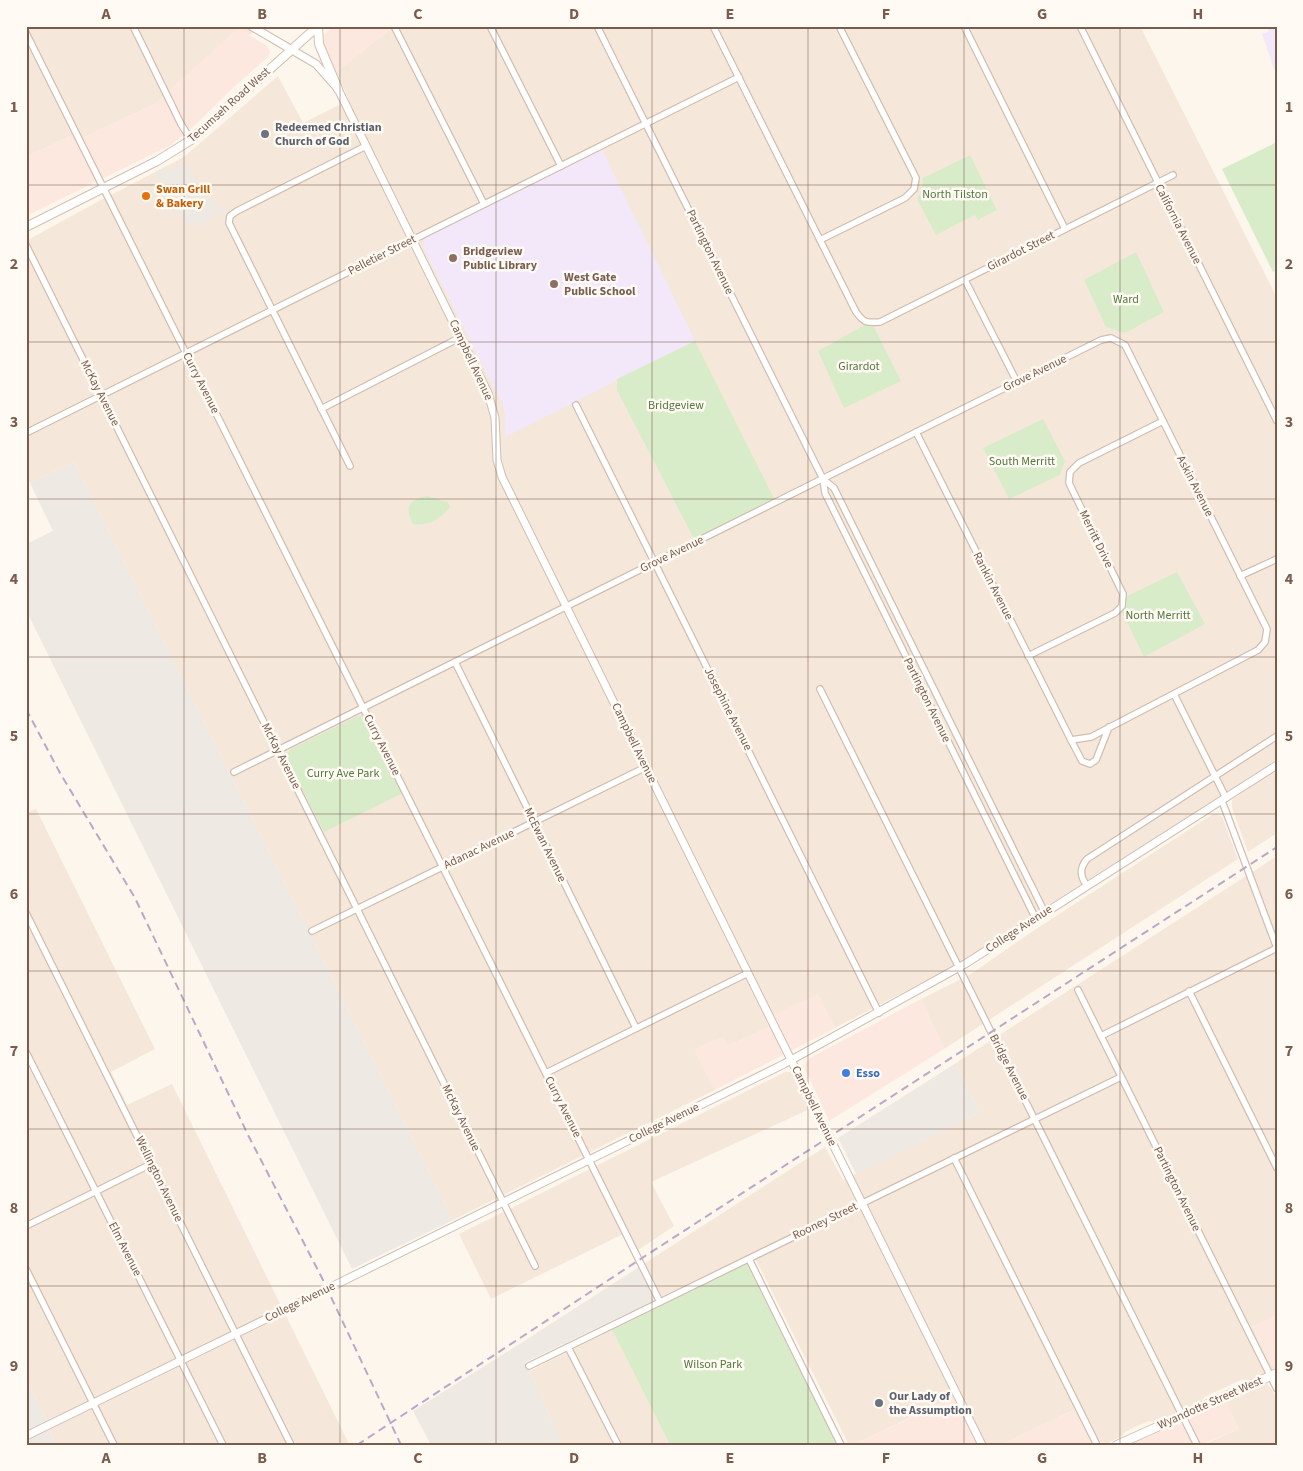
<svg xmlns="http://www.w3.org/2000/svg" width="1303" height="1471" font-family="'Source Sans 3',sans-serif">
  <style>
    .residential { fill: #f5e8da }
    .commercial { fill: #fde8e0 }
    .industrial { fill: #efe9e4 }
    .education { fill: #f3e8fa }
    .green { fill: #d8ecc9 }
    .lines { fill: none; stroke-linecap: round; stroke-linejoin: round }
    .minor-casing { stroke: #d1beb0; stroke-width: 8 }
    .tertiary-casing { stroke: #d1beb0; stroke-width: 9 }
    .secondary-casing { stroke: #d6c0b0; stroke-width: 10 }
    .minor { stroke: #fff; stroke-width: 5.5 }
    .tertiary { stroke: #fff; stroke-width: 7 }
    .secondary { stroke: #fff; stroke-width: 8 }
    .rail { stroke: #b9a8c9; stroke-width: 2; stroke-dasharray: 8 5; stroke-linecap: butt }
    .tertiary-bridge-casing { stroke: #d1beb0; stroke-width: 9; stroke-linecap: butt }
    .tertiary-bridge { stroke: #fff; stroke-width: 7 }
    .grid { fill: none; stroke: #7a5c4d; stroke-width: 1; stroke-opacity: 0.55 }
    .worship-dot { fill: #6b7280; stroke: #fffaf3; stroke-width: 2 }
    .food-dot { fill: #e8710a; stroke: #fffaf3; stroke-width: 2 }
    .education-dot { fill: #8d6e63; stroke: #fffaf3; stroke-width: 2 }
    .shop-dot { fill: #3f7fe0; stroke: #fffaf3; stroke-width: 2 }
    .labels { text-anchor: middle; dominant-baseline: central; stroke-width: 5; stroke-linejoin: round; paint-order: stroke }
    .street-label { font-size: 12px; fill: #7a5c4d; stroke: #fffaf3 }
    .worship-label { font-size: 12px; font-weight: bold; fill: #5b616d; stroke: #fffaf3; text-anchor: start }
    .food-label { font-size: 12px; font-weight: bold; fill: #c56008; stroke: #fffaf3; text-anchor: start }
    .park-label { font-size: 12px; fill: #537a41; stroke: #fffaf3 }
    .education-label { font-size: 12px; font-weight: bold; fill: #785e54; stroke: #fffaf3; text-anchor: start }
    .shop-label { font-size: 12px; font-weight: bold; fill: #366cbe; stroke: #fffaf3; text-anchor: start }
    .neatline { fill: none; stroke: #7a5c4d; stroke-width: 2 }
    .grid-label { font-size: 16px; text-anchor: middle; font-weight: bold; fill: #7a5c4d }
  </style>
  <rect width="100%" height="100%" fill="#fdf6ec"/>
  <g class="residential">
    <polygon points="26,26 259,26 250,35 238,29 155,104 74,142 70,136 26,157"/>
    <polygon points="394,26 1140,26 1277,298 1277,759 1025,923 946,970 835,1028 818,995 766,1019 769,1027 728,1046 723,1037 695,1050 715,1090 453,1220 74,462 30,483 26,475 26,241 99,201 184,157 278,76 303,123 349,100 336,72"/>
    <polygon points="1277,769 1277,833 1248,852 1232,808 1232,800"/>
    <polygon points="36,809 155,1049 111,1072 127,1105 172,1084 348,1442 343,1445 56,1445 50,1431 47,1420 26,1379 26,813"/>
    <polygon points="1213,814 1218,814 1222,817 1238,859 944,1049 921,999 971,974 1027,935"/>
    <polygon points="1277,856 1277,1315 1252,1327 1273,1365 1277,1365 1277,1368 1248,1380 1241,1380 1204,1397 1201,1402 1154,1422 1149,1421 1126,1431 1122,1436 1108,1443 1101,1442 1097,1437 1081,1406 1002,1445 978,1445 953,1397 853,1445 849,1445 753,1254 662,1296 645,1263 825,1147 843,1180 979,1113 956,1063"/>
    <polygon points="785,1072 791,1072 795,1077 812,1108 651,1182 674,1226 638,1250 629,1231 491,1299 459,1234"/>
    <polygon points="612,1330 670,1445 563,1445 530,1371"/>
    <polygon points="1261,1383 1267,1384 1271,1388 1277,1399 1277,1445 1203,1445 1239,1429 1226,1402 1245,1393 1248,1389"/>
  </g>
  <g class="commercial">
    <polygon points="333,26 394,26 336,72 323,45 324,35"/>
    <polygon points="238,28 267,46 270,51 269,56 234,87 195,125 171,145 26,216 26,157 70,136 74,142 155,104"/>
    <polygon points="818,994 835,1028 715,1090 695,1050 723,1037 728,1046 769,1027 765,1019"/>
    <polygon points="921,999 944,1049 829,1121 805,1069 805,1063 810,1058"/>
    <polygon points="1277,1315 1277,1365 1273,1365 1268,1360 1252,1327"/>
    <polygon points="953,1397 978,1445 853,1445 906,1420"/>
    <polygon points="1226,1402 1239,1429 1201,1445 1190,1422 1190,1418 1193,1413 1207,1407 1212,1408"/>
    <polygon points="1075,1409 1091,1441 1091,1445 1002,1445"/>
    <polygon points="1171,1423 1182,1425 1194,1445 1123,1445 1131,1444 1143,1439 1159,1432 1161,1428"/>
  </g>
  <g class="industrial">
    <polygon points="185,162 211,199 222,209 228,212 226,215 214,210 212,219 203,224 196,227 188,222 186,224 166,196 156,172 166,167 166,174"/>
    <polygon points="74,462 453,1220 352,1269 26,610 26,544 53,531 30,483"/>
    <polygon points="956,1063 979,1113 856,1174 838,1138"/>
    <polygon points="639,1267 655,1300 526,1362 563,1445 431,1445 413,1411 518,1345"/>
    <polygon points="26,1379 47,1420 50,1431 56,1445 26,1445"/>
  </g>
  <g class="education">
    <polygon points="1267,26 1277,26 1277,78 1262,34 1269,31"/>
    <polygon points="602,150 695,341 505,437 505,413 502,403 424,249 423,243 426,237"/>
  </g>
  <g class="green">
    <polygon points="1277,142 1277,270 1273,272 1222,169"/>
    <polygon points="970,155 997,210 978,220 975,215 936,235 917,199 922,189 923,178"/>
    <polygon points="1136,252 1164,312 1125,333 1106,327 1084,280"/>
    <polygon points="865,325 874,327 901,381 844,408 818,351"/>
    <polygon points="695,341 775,500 694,539 617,390 617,379"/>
    <polygon points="1043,419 1065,461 1060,475 1009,499 983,448"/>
    <path d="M427 496 448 502 450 507C442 518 427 527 413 524 404 508 409 499 427 496Z"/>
    <polygon points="1177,572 1205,624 1144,657 1122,612 1127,596"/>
    <polygon points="362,716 367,721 403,793 324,832 287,759 287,754 291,749 356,717"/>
    <polygon points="746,1264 747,1264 837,1445 670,1445 612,1330"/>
  </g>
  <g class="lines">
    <g class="minor-casing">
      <g id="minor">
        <polyline points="133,26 181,124 191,140"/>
        <polyline points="394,26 484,204"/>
        <polyline points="490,26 561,166"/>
        <polyline points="597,26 823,479 825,493 1036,919"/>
        <path d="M713 26 856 312C864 323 867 323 880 322L1173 175"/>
        <polyline points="964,26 1065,229"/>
        <polyline points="1080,26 1277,421"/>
        <polyline points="26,33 660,1302"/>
        <polyline points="820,240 905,198 914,189 916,178 839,26"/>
        <polyline points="26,245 535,1266"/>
        <polyline points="965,280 1017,382"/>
        <polyline points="576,405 879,1013"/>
        <polyline points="321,409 461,337"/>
        <polyline points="916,432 1071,740"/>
        <polyline points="26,433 739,77"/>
        <polyline points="350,466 229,223 230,216 237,211 366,146"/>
        <polyline points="823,479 834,488 1045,913"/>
        <polyline points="1240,576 1277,559"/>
        <polyline points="1028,656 1115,613 1122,606 1123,594 1069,483 1070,472 1079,463 1163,421"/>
        <polyline points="455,662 636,1028"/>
        <polyline points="820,689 1197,1445"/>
        <polyline points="1174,694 1226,798"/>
        <polyline points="234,772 1101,340 1111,338 1125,345 1267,629 1265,642 1258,650 1091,737 1071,740 1082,761 1090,764 1096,760 1109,727"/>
        <polyline points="1222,801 1277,948"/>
        <path d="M1087 886C1080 876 1079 869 1087 859L1277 736"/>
        <polyline points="26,913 291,1445"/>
        <polyline points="312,931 646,767"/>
        <polyline points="1078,990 1277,1389"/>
        <polyline points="1189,991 1277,1168"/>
        <polyline points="1101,1036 1277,948"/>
        <polyline points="26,1052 223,1445"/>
        <polyline points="546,1073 748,973"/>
        <polyline points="954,1158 1097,1445"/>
        <polyline points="26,1226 151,1164"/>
        <polyline points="749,1259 841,1445"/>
        <polyline points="26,1269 114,1445"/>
        <polyline points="568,1347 618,1445"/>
        <polyline points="529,1366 1121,1077"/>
      </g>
    </g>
    <g class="tertiary-casing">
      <g id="tertiary">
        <polyline points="251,26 316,64 338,89 488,393 495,418 497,460 502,477 982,1445"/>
        <polyline points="345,1280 784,1064 965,964 1277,765"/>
        <polyline points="26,1436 313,1296"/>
      </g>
    </g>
    <g class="secondary-casing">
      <g id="secondary">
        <polyline points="318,26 319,44 338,89"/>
        <polyline points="26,227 157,161 191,140 318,26"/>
        <polyline points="1117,1445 1277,1373"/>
      </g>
    </g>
    <use href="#minor" class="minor"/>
    <use href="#tertiary" class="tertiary"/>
    <use href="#secondary" class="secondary"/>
    <g class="rail">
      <polyline points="26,709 60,773 135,898 248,1135 322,1278 401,1445"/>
      <polyline points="357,1445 639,1260 1277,847"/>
    </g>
    <g class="tertiary-bridge-casing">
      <polyline id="tertiary-bridge" points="313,1296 345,1280"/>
    </g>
    <use href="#tertiary-bridge" class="tertiary-bridge"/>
  </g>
  <path class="grid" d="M184 26V1445M340 26V1445M496 26V1445M652 26V1445M808 26V1445M964 26V1445M1120 26V1445M26 185H1277M26 342H1277M26 499H1277M26 657H1277M26 814H1277M26 971H1277M26 1129H1277M26 1286H1277"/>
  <g class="worship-dot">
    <circle cx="265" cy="134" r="5"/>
    <circle cx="879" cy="1403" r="5"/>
  </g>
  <circle class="food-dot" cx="146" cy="196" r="5"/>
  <g class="education-dot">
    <circle cx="453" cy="258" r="5"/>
    <circle cx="554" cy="284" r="5"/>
  </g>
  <circle class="shop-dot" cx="846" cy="1073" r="5"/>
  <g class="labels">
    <g class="street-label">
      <text transform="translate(229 105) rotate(-42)">Tecumseh Road West</text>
      <text transform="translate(1178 224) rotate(63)">California Avenue</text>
      <text transform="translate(1021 251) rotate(-27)">Girardot Street</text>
      <text transform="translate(710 252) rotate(64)">Partington Avenue</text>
      <text transform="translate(382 255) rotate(-27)">Pelletier Street</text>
      <text transform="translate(471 360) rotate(65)">Campbell Avenue</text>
      <text transform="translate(1035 373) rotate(-26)">Grove Avenue</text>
      <text transform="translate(201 383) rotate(63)">Curry Avenue</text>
      <text transform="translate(100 393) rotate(63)">McKay Avenue</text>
      <text transform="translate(1195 486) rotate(63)">Askin Avenue</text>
      <text transform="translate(1096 539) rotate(64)">Merritt Drive</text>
      <text transform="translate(672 554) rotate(-26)">Grove Avenue</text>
      <text transform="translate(993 586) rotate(63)">Rankin Avenue</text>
      <text transform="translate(927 700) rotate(64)">Partington Avenue</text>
      <text transform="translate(728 709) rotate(63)">Josephine Avenue</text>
      <text transform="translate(634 743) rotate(64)">Campbell Avenue</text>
      <text transform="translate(382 745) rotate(63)">Curry Avenue</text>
      <text transform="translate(281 756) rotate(63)">McKay Avenue</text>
      <text transform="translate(545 845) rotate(64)">McEwan Avenue</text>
      <text transform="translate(479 849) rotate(-26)">Adanac Avenue</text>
      <text transform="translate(1019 929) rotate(-33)">College Avenue</text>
      <text transform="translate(1009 1067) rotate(63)">Bridge Avenue</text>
      <text transform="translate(814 1106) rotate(64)">Campbell Avenue</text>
      <text transform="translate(563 1107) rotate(63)">Curry Avenue</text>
      <text transform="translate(461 1118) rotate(64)">McKay Avenue</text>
      <text transform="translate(664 1123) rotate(-26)">College Avenue</text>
      <text transform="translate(159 1179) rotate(64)">Wellington Avenue</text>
      <text transform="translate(1177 1189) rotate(64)">Partington Avenue</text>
      <text transform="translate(825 1221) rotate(-26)">Rooney Street</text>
      <text transform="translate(125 1249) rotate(63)">Elm Avenue</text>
      <text transform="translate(300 1302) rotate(-26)">College Avenue</text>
      <text transform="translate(1210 1403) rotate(-24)">Wyandotte Street West</text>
    </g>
    <g class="worship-label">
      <text x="275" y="127">Redeemed Christian<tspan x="275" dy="14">Church of God</tspan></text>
      <text x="889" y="1396">Our Lady of<tspan x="889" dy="14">the Assumption</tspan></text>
    </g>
    <g class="food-label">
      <text x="156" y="189">Swan Grill<tspan x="156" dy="14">&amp; Bakery</tspan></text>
    </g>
    <g class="park-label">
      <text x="955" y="194">North Tilston</text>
      <text x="1126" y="299">Ward</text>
      <text x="859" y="366">Girardot</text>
      <text x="676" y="405">Bridgeview</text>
      <text x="1022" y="461">South Merritt</text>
      <text x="1158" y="615">North Merritt</text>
      <text x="343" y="773">Curry Ave Park</text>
      <text x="713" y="1364">Wilson Park</text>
    </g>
    <g class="education-label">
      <text x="463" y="251">Bridgeview<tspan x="463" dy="14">Public Library</tspan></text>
      <text x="564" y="277">West Gate<tspan x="564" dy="14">Public School</tspan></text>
    </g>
    <g class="shop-label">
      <text x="856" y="1073">Esso</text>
    </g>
  </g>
  <rect width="1303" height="1471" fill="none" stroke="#fffaf3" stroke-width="55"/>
  <rect x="28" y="28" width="1248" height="1416" class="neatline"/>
  <g class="grid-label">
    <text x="106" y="19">A</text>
    <text x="262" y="19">B</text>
    <text x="418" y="19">C</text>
    <text x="574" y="19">D</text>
    <text x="730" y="19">E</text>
    <text x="886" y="19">F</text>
    <text x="1042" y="19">G</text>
    <text x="1198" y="19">H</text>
    <text x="14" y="112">1</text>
    <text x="1289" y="112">1</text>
    <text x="14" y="269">2</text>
    <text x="1289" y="269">2</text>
    <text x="14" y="427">3</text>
    <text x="1289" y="427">3</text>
    <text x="14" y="584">4</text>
    <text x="1289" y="584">4</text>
    <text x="14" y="741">5</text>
    <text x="1289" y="741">5</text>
    <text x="14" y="899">6</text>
    <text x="1289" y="899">6</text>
    <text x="14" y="1056">7</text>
    <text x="1289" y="1056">7</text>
    <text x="14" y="1213">8</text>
    <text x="1289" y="1213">8</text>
    <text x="14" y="1371">9</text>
    <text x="1289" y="1371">9</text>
    <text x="106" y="1463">A</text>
    <text x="262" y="1463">B</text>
    <text x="418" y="1463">C</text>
    <text x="574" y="1463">D</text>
    <text x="730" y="1463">E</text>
    <text x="886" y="1463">F</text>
    <text x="1042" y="1463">G</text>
    <text x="1198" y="1463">H</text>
  </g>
</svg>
